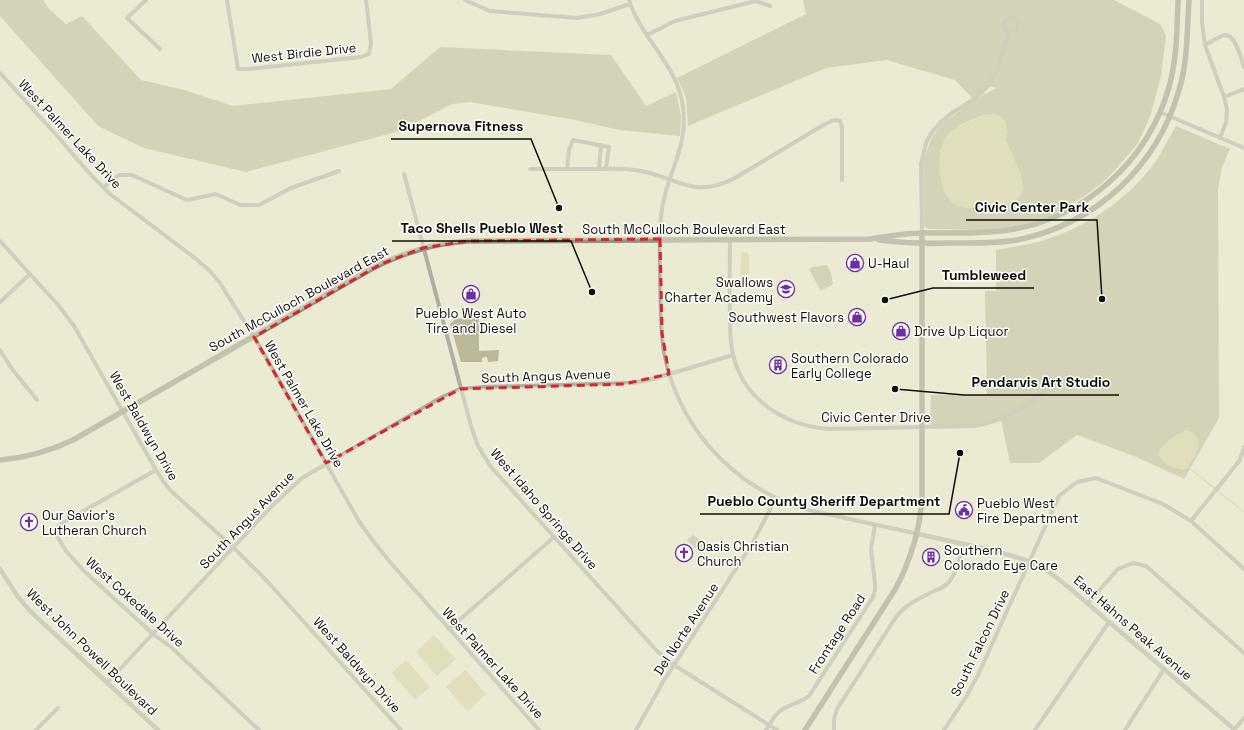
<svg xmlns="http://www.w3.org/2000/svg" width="1244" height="730" font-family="'Space Grotesk',sans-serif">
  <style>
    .green { fill: #bab898; fill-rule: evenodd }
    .water { fill: #d5d1a0 }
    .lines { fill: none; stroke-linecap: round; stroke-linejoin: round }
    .stream { stroke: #d5d1a0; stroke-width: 1.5 }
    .minor { stroke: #afaea4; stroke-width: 4 }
    .tertiary { stroke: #afaea4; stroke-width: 4.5 }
    .secondary { stroke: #939283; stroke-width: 5.5 }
    .marked { fill: none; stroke: #d62828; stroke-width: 3; stroke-dasharray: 8 5; stroke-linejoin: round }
    .labels { text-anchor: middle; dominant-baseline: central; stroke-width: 3; stroke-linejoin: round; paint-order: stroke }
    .street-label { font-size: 13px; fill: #0f0f07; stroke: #fff }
    .poi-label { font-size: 13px; fill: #0f0f07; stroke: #fff; text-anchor: start }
    .leader { fill: none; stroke: #0f0f07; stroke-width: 1.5 }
    .callout-dot { fill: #0f0f07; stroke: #fff; stroke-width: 1.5 }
    .callout-label { font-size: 14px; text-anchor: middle; font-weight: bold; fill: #0f0f07; stroke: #fff; stroke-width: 3; stroke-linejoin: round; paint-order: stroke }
  </style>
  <rect width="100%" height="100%" fill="#ebead2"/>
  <g class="green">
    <polygon points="0,0 43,0 49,9 66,24 82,16 141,80 184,90 233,106 391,89 440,47 611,55 646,106 676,92 681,116 680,136 620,130 570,119 470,102 452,104 400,131 246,172 144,148 98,126 0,16"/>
    <path d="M803 0H1114L1160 24 1166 35 1161 76 1150 117 1138 143 1117 168 1101 184 1083 197 1049 217 1019 226 991 230 928 229 924 226 923 162 931 139 937 130 944 122 983 95 997 88 988 86 980 95 972 98 955 80 887 60 826 68 688 126 686 97 677 78 806 14ZM985 114 1007 130 1005 139 1020 173 1023 189 940 152 946 137 960 125Z"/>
    <path d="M1176 126 1230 149 1222 167 1218 189 1219 418 1184 479 1134 456 1077 435 1039 463H1010L1001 420 984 425 930 428 931 395H987L985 291H996V250C1011 247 1026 245 1041 241 1082 229 1122 204 1149 170 1160 157 1167 141 1176 126Z"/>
    <polygon points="827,265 831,273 833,284 821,291 809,269 812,267"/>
    <polygon points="477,317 479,318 479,351 499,350 498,361 488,362 487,357 482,358 482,362 461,362 450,324 455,319"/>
    <polygon points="693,535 708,545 700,553 687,540"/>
  </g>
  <g class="water">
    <path d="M985 114C993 114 999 114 1004 120 1010 128 1004 133 1006 141 1010 157 1036 189 1014 201 1007 205 997 207 988 207 979 207 966 210 958 206 937 197 935 154 946 137 953 127 962 125 971 121 976 118 980 116 985 114Z"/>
    <polygon points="742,252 747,252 749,255 749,273 746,277 742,277 740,275 741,255"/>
    <path d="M1186 430C1202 435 1201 444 1194 457 1191 462 1189 466 1184 470 1174 468 1162 464 1158 454 1162 443 1175 435 1186 430Z"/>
    <polygon points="434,635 456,659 437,676 416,652"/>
    <polygon points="406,660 430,687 415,700 392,673"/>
    <polygon points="465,670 486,694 468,711 446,687"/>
  </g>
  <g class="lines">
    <polyline class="stream" points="1188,467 1244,512"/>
    <g class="minor">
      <polyline points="146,0 127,18 160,49"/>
      <polyline points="227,0 238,69 249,69 361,57 369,54 371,43 366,0"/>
      <polyline points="465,0 490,11 577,18 600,14 630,4"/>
      <path d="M629 0C641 39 678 65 683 107 689 149 664 177 661 217 659 237 660 257 660 277 661 302 660 327 664 352 677 422 726 480 793 505 809 511 825 514 841 517 867 523 892 528 918 534"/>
      <polyline points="1202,0 1202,22 1205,45 1224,97 1227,110 1226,122 1220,138"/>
      <circle cx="1011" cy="25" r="7"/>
      <polyline points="647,35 675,21 756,1 770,6"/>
      <path d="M1205 45C1211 42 1219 36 1225 35 1236 35 1241 59 1244 67"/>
      <polyline points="0,73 59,138 90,174 110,194 191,255 209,270 220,283 254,337 360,523 373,541 390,562 539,730"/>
      <polyline points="1224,97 1244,89"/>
      <polyline points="1160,112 1244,148"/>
      <path d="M530 169C552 169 573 169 595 169 608 169 622 168 635 170 676 175 691 201 735 178L825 124C830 122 835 118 840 121L842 127V180"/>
      <polyline points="567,169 569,150 573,140 609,147 606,169"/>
      <polyline points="599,169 601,145"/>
      <polyline points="404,174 471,426 478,446 491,467 657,651 674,665 777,730"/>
      <polyline points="104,187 119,175 132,175 187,200 216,194 240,205 259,205 291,188 339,171"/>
      <polyline points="922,233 921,164 926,143 932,132 941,122 952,113 976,98 988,86 997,71 1009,32"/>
      <path d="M730 239C730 266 729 292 730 319 730 329 730 339 732 349 740 397 782 425 828 429L975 426C1010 419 1033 405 1056 378"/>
      <polyline points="0,241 59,306 74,326 156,470 163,481 171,491 234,548 268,582 401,730"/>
      <polyline points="0,302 30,274"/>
      <polyline points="0,350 12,369 37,400"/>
      <polyline points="156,470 62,523 57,528 56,533 57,536 66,551 84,571 153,634 171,647 259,730"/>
      <polyline points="1191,521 1240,460 1244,447"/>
      <polyline points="1088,603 1118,569 1133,563 1146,566 1244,653"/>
      <polyline points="449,629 554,537"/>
      <polyline points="107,683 271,507 302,478 442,397 460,389 485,387 634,383 653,379 733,355"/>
      <polyline points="36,730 58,708"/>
      <polyline points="636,730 663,682 752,544 776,498"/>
      <path d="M766 730C771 722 776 712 785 708 793 703 802 702 809 696L873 597 875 590V584L871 549 875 525"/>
      <path d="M834 730V719L837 709 896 617C907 603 919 599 934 591 939 589 944 587 947 584 957 574 960 556 963 544"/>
      <polyline points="944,730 966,697 978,675 1059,496 1077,482 1096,478 1163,504 1191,521 1244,569"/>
      <polyline points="1035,730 1109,622"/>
      <polyline points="1125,730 1164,669"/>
      <polyline points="1234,730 1244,718"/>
    </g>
    <g class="tertiary">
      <polyline points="918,534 991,550 1026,560 1049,572 1066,585 1235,730"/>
      <polyline points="0,569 18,597 31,612 158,730"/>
    </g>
    <g class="secondary">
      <path d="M879 240C902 243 925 244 948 243 971 243 994 244 1017 240 1096 224 1157 167 1179 90 1188 61 1187 30 1189 0"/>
      <path d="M0 460C26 458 50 451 73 440L371 269C402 253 434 243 468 241L870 239C888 236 906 233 924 233 952 233 981 234 1009 230 1085 218 1148 161 1169 87 1177 59 1177 29 1178 0"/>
      <path d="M805 730 896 588C911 559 920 530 922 498V233"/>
    </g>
  </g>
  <path d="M0 0H1244V730H0ZM660 239 662 333 669 374 624 384 460 389 326 463 254 337 381 264 423 248 468 241Z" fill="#ebead2" fill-opacity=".55" fill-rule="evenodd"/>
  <path class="marked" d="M660 239 662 333 669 374 624 384 460 389 326 463 254 337 381 264 423 248 468 241Z"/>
  <defs>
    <g id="shop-ring" transform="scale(0.9)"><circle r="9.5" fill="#fff" stroke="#702ea3" stroke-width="1.5"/><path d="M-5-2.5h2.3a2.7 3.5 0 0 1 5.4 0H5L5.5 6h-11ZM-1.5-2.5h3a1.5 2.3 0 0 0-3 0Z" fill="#702ea3"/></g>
    <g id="school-ring" transform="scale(0.9)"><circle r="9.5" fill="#fff" stroke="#702ea3" stroke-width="1.5"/><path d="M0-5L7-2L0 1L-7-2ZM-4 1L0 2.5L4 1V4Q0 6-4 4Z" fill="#702ea3"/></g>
    <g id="building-ring" transform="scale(0.9)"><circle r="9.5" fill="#fff" stroke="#702ea3" stroke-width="1.5"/><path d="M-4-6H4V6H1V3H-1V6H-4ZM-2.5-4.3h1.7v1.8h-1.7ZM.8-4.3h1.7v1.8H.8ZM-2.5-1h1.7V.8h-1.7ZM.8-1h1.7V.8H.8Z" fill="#702ea3"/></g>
    <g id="civic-ring" transform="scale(0.9)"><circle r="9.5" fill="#fff" stroke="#702ea3" stroke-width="1.5"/><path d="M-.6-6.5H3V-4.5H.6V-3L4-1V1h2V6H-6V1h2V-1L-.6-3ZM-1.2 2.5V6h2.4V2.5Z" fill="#702ea3"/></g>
    <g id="church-ring" transform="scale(0.9)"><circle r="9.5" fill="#fff" stroke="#702ea3" stroke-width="1.5"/><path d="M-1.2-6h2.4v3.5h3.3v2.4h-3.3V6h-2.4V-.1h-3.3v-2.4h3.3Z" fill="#702ea3"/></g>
  </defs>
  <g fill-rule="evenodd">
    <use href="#shop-ring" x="855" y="263"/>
    <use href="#school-ring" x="786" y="289"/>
    <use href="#shop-ring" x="471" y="294"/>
    <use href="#shop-ring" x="857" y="317"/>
    <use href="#shop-ring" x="901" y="331"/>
    <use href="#building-ring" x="778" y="365"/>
    <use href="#civic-ring" x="964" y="510"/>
    <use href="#church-ring" x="29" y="522"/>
    <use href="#church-ring" x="684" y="553"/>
    <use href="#building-ring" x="931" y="557"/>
  </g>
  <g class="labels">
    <g class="street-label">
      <text transform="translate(304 53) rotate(-6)">West Birdie Drive</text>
      <text transform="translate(70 134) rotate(47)">West Palmer Lake Drive</text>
      <text x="684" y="229">South McCulloch Boulevard East</text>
      <text transform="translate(299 299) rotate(-29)">South McCulloch Boulevard East</text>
      <text transform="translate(546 376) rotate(-2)">South Angus Avenue</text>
      <text transform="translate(304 404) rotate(60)">West Palmer Lake Drive</text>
      <text x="876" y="417">Civic Center Drive</text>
      <text transform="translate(144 426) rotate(60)">West Baldwyn Drive</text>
      <text transform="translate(544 509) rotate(49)">West Idaho Springs Drive</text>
      <text transform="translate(247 520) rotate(-46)">South Angus Avenue</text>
      <text transform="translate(135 602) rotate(42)">West Cokedale Drive</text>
      <text transform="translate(1133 628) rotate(41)">East Hahns Peak Avenue</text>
      <text transform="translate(686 629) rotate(-57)">Del Norte Avenue</text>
      <text transform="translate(837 634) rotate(-57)">Frontage Road</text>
      <text transform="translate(980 643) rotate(-64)">South Falcon Drive</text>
      <text transform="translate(92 652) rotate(44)">West John Powell Boulevard</text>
      <text transform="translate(493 663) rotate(48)">West Palmer Lake Drive</text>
      <text transform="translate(357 665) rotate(48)">West Baldwyn Drive</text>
    </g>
    <g class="poi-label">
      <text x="868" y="263">U-Haul</text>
      <text x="773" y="282" text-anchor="end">Swallows<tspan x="773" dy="15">Charter Academy</tspan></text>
      <text x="471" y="313" text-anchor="middle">Pueblo West Auto<tspan x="471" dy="15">Tire and Diesel</tspan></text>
      <text x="844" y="317" text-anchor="end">Southwest Flavors</text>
      <text x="914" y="331">Drive Up Liquor</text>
      <text x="791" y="358">Southern Colorado<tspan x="791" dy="15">Early College</tspan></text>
      <text x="977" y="503">Pueblo West<tspan x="977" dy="15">Fire Department</tspan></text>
      <text x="42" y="515">Our Savior's<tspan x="42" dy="15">Lutheran Church</tspan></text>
      <text x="697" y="546">Oasis Christian<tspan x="697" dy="15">Church</tspan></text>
      <text x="944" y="550">Southern<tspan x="944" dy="15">Colorado Eye Care</tspan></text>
    </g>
  </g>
  <path class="leader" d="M559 208L531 139H391M1102 299L1097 220H966M592 292L571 241H392M885 300L933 288H1034M895 389L964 395H1119M960 453L949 514H700"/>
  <g class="callout-dot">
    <circle cx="559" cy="208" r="4"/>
    <circle cx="1102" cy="299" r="4"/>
    <circle cx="592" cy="292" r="4"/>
    <circle cx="885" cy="300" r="4"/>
    <circle cx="895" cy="389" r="4"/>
    <circle cx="960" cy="453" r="4"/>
  </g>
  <g class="callout-label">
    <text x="461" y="131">Supernova Fitness</text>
    <text x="1032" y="212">Civic Center Park</text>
    <text x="482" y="233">Taco Shells Pueblo West</text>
    <text x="984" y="280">Tumbleweed</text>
    <text x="1041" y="387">Pendarvis Art Studio</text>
    <text x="824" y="506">Pueblo County Sheriff Department</text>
  </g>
</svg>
